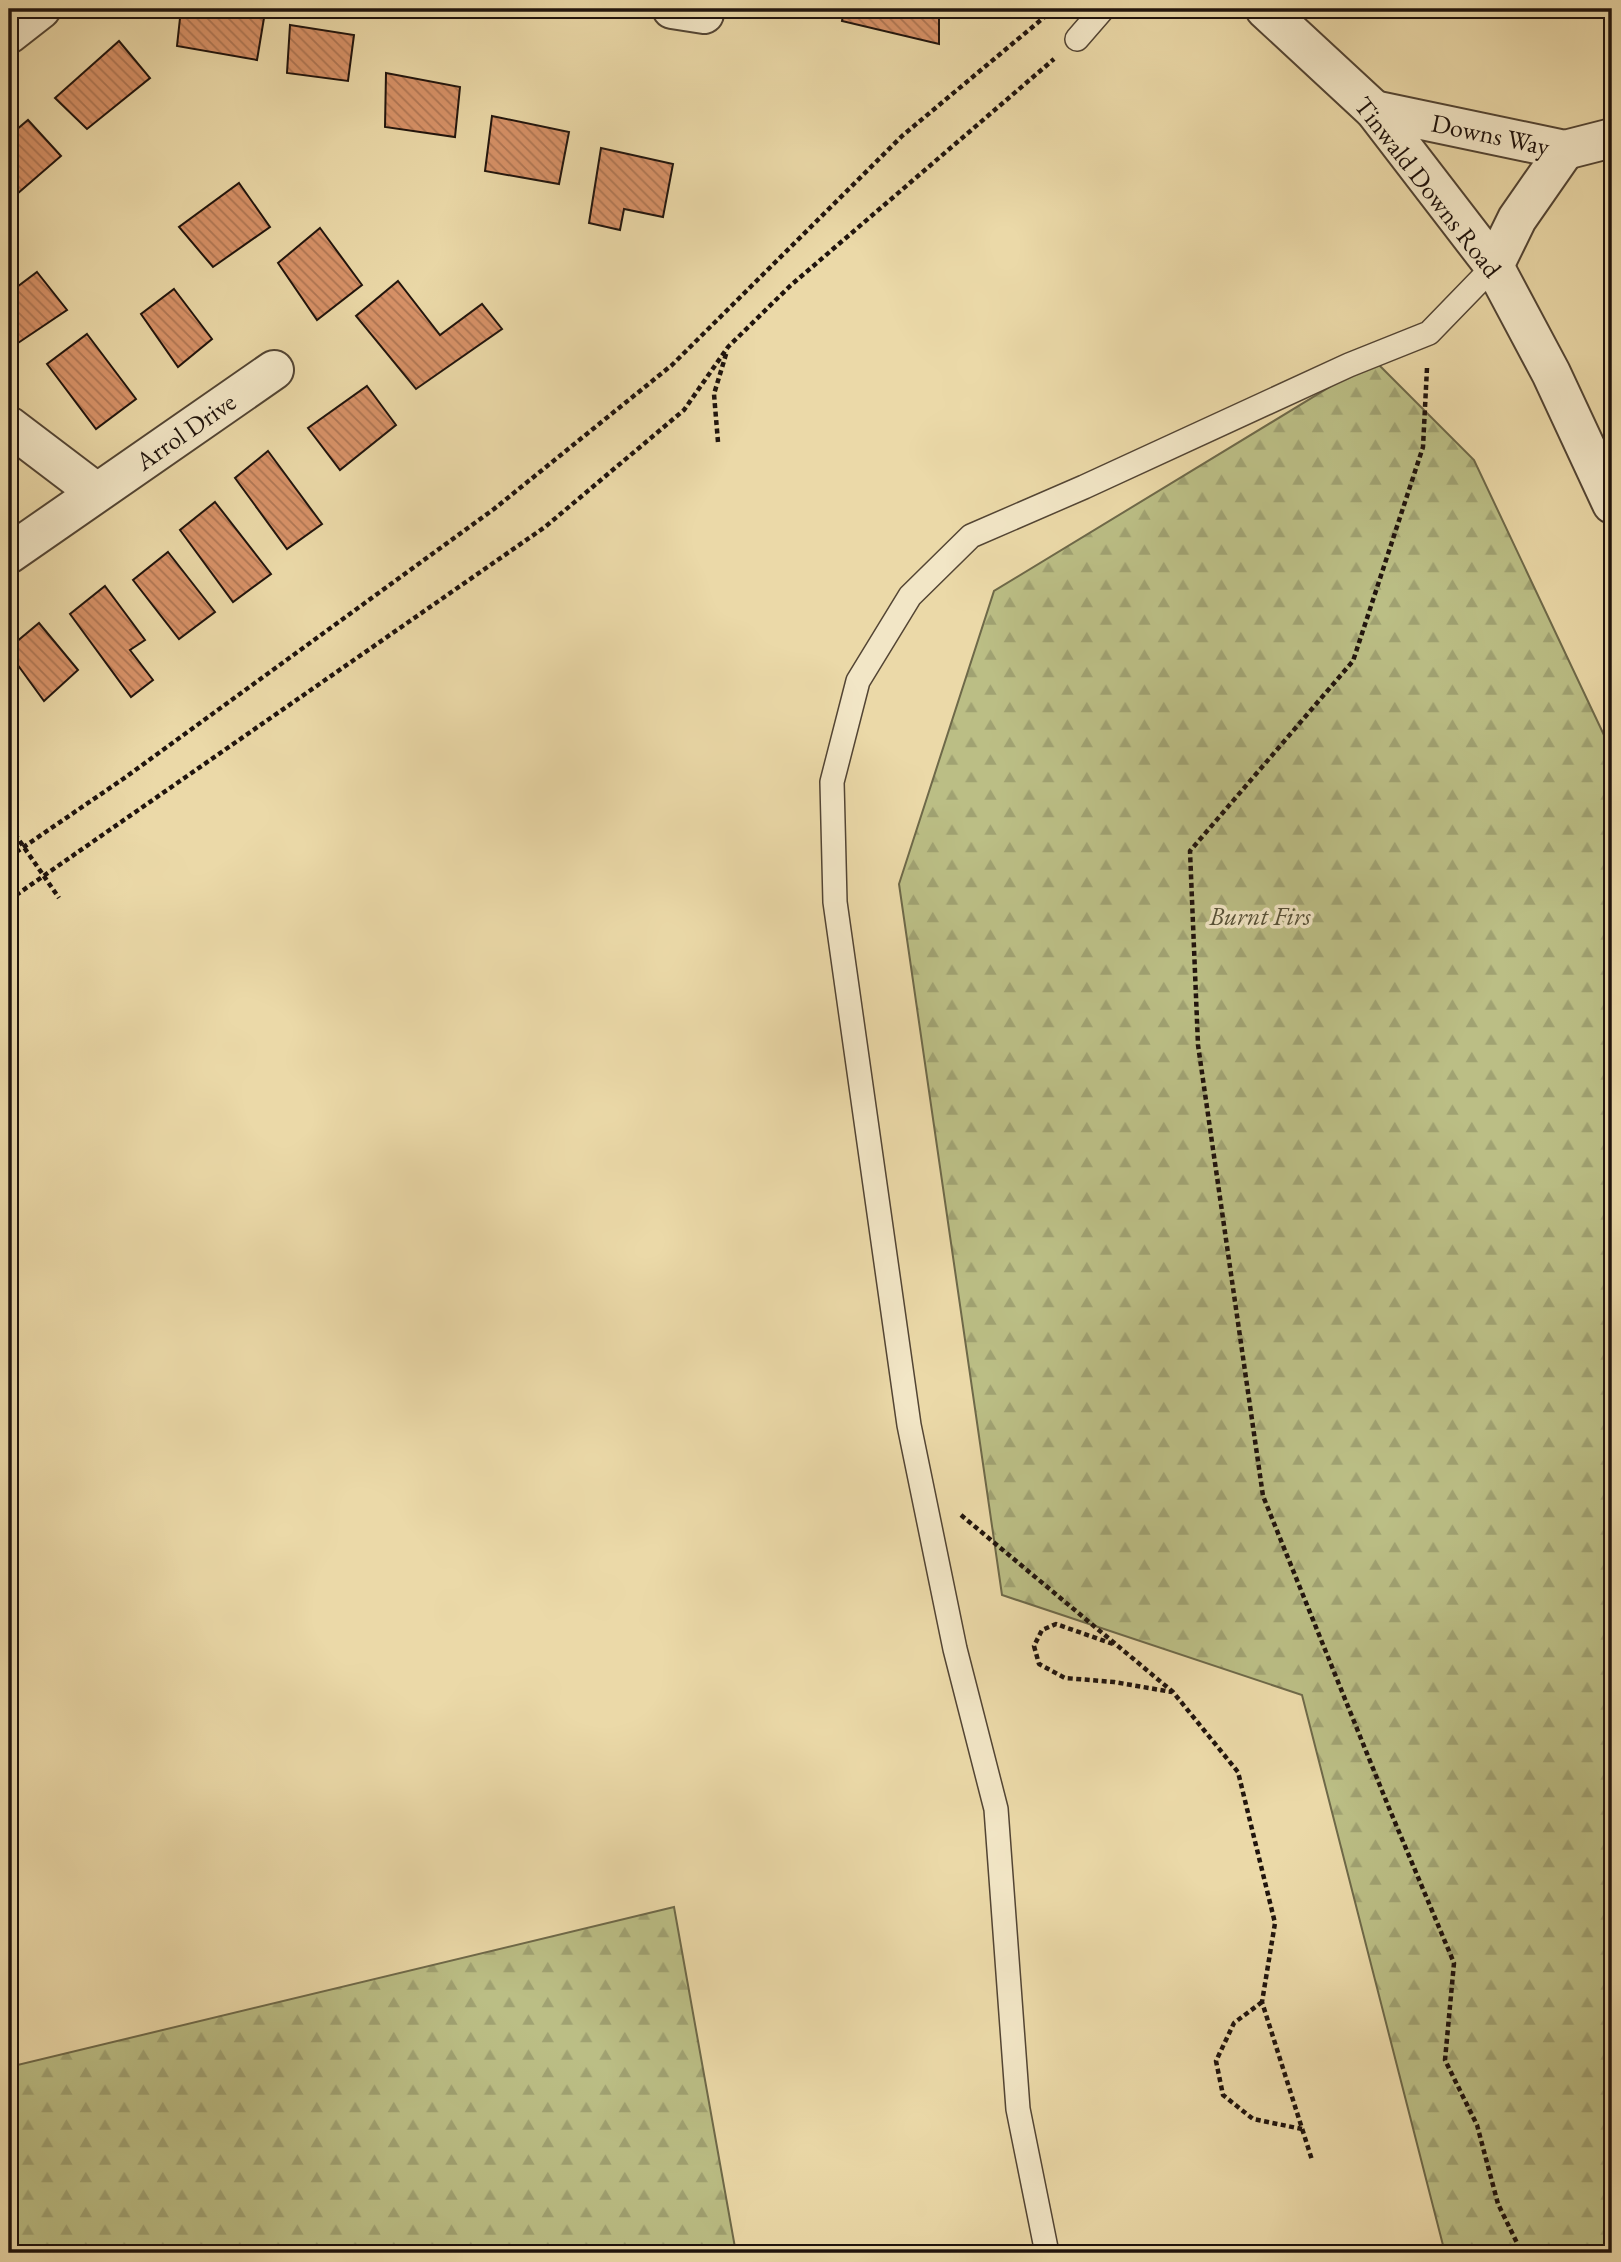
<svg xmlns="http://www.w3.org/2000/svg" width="1621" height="2262" font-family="'EB Garamond',serif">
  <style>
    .forest { fill: url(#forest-firs); stroke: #6e6949; stroke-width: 2 }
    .building { fill: url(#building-back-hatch); stroke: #20140d; stroke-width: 2 }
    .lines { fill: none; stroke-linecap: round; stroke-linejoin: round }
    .service-casing { stroke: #534534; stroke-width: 26 }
    .minor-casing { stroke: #534534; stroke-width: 42 }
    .tertiary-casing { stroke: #534534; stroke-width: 42 }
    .path { stroke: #20140d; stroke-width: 4.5; stroke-dasharray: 5 3.5; stroke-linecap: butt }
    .service { stroke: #f2e6c6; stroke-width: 23 }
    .minor { stroke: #f2e6c6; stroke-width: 38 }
    .tertiary { stroke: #f2e6c6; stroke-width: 38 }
    .path-bridge { stroke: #20140d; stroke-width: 4.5; stroke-dasharray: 5 3.5; stroke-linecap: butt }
    .labels { text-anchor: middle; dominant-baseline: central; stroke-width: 7; stroke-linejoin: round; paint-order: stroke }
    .street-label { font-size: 26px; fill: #20140d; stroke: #f2e6c6 }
    .park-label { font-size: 26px; font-style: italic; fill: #565037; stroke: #f2e6c6 }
  </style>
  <defs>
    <pattern id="forest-firs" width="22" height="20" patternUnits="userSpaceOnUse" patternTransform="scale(1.75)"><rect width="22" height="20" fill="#bbbe85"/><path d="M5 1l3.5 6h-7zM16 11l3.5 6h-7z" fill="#a0a272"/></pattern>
    <pattern id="building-back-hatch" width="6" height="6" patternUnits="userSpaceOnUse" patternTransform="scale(1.75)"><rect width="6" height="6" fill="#d89268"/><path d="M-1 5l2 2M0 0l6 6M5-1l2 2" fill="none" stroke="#af7654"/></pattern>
  </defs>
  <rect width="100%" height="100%" fill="#ebd9a8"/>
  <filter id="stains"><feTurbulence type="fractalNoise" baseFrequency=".00286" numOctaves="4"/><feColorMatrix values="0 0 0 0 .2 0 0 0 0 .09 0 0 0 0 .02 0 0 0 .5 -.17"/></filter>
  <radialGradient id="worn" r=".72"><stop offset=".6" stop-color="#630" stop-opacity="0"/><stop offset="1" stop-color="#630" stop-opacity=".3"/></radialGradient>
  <g class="forest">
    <polygon points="1374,360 1474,460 1612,752 1612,2253 1445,2253 1302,1695 1002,1595 899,884 994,591"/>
    <polygon points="674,1907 736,2253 9,2253 9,2067"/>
  </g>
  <g class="building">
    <polygon points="181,9 249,9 265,12 257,60 177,46"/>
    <polygon points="844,9 894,9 939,16 939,44 842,21"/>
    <polygon points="290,25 354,35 348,81 287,73"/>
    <polygon points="119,41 150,78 87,129 55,98"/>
    <polygon points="386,73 460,87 455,137 385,127"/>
    <polygon points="492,116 569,132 559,184 485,171"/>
    <polygon points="28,120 61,156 10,200 9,136"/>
    <polygon points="601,148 673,164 663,217 624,209 620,230 589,223"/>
    <polygon points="239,183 270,227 213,267 179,227"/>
    <polygon points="320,228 362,285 317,320 278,263"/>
    <polygon points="37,272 67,310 15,345 9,338 9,293"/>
    <polygon points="398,281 440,335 482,304 502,329 416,389 356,316"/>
    <polygon points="174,289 212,339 178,367 141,314"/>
    <polygon points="87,334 136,399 96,429 47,364"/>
    <polygon points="367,386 396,425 340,470 308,428"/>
    <polygon points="268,451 322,524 287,549 235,478"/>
    <polygon points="215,502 271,574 233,602 180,530"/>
    <polygon points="168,552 215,612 179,639 133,580"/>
    <polygon points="105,586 145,640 130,650 153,680 131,697 70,614"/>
    <polygon points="39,623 78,670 44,701 9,653 9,648"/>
  </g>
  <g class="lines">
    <g class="service-casing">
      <g id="service">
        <polyline points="1077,39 1103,9"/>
        <polyline points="1047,2253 1018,2109 996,1809 955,1649 909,1425 835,902 832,782 858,681 910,596 971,536 1084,487 1349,365 1429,333 1494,266"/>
      </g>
    </g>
    <g class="minor-casing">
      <g id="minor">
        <polyline points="672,9 704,14"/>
        <polyline points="9,34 41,9"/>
        <polyline points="1494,266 1551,373 1612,504"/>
        <polyline points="9,426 96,492"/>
        <path id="s1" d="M9 554 274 370"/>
      </g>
    </g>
    <g class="tertiary-casing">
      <g id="tertiary">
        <polyline points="1265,9 1374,110 1494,266 1517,219 1565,150"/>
        <path id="s2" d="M1374 110 1565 150 1612 138"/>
      </g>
    </g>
    <g class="path">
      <polyline points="1427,368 1423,447 1353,661 1190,851 1198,1045 1263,1496 1389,1808 1454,1963 1445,2060 1477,2125 1498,2204 1522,2253"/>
      <polyline points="718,442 714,394 727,351"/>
      <polyline points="9,857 123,779 494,509 672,365 902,136 1054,9"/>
      <polyline points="9,900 545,527 684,410 728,347 790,286 1054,59"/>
      <polyline points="961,1515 1173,1692 1238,1772 1275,1923 1262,2002 1312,2160"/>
      <polyline points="1113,1644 1056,1624 1042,1630 1034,1646 1039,1664 1065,1678 1114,1682 1172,1692"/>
      <polyline points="1262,2002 1234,2023 1216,2061 1223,2095 1253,2119 1302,2129"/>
    </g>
    <use href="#service" class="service"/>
    <use href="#minor" class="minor"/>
    <use href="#tertiary" class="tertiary"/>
    <polyline class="path-bridge" points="10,827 59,898"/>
  </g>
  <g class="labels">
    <g class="street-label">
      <text stroke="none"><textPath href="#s2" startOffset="119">Downs Way</textPath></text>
      <text transform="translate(1428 187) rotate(52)">Tinwald Downs Road</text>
      <text stroke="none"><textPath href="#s1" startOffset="215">Arrol Drive</textPath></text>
    </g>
    <g class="park-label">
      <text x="1260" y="916">Burnt Firs</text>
    </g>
  </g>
  <rect width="1621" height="2262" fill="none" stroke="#ebd9a8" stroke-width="35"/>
  <rect x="10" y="10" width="1600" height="2241" fill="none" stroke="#20140d" stroke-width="3.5"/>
  <rect x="18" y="18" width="1586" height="2227" fill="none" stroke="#20140d" stroke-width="2"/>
  <rect width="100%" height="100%" filter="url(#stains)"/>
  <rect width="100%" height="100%" fill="url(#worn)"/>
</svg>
